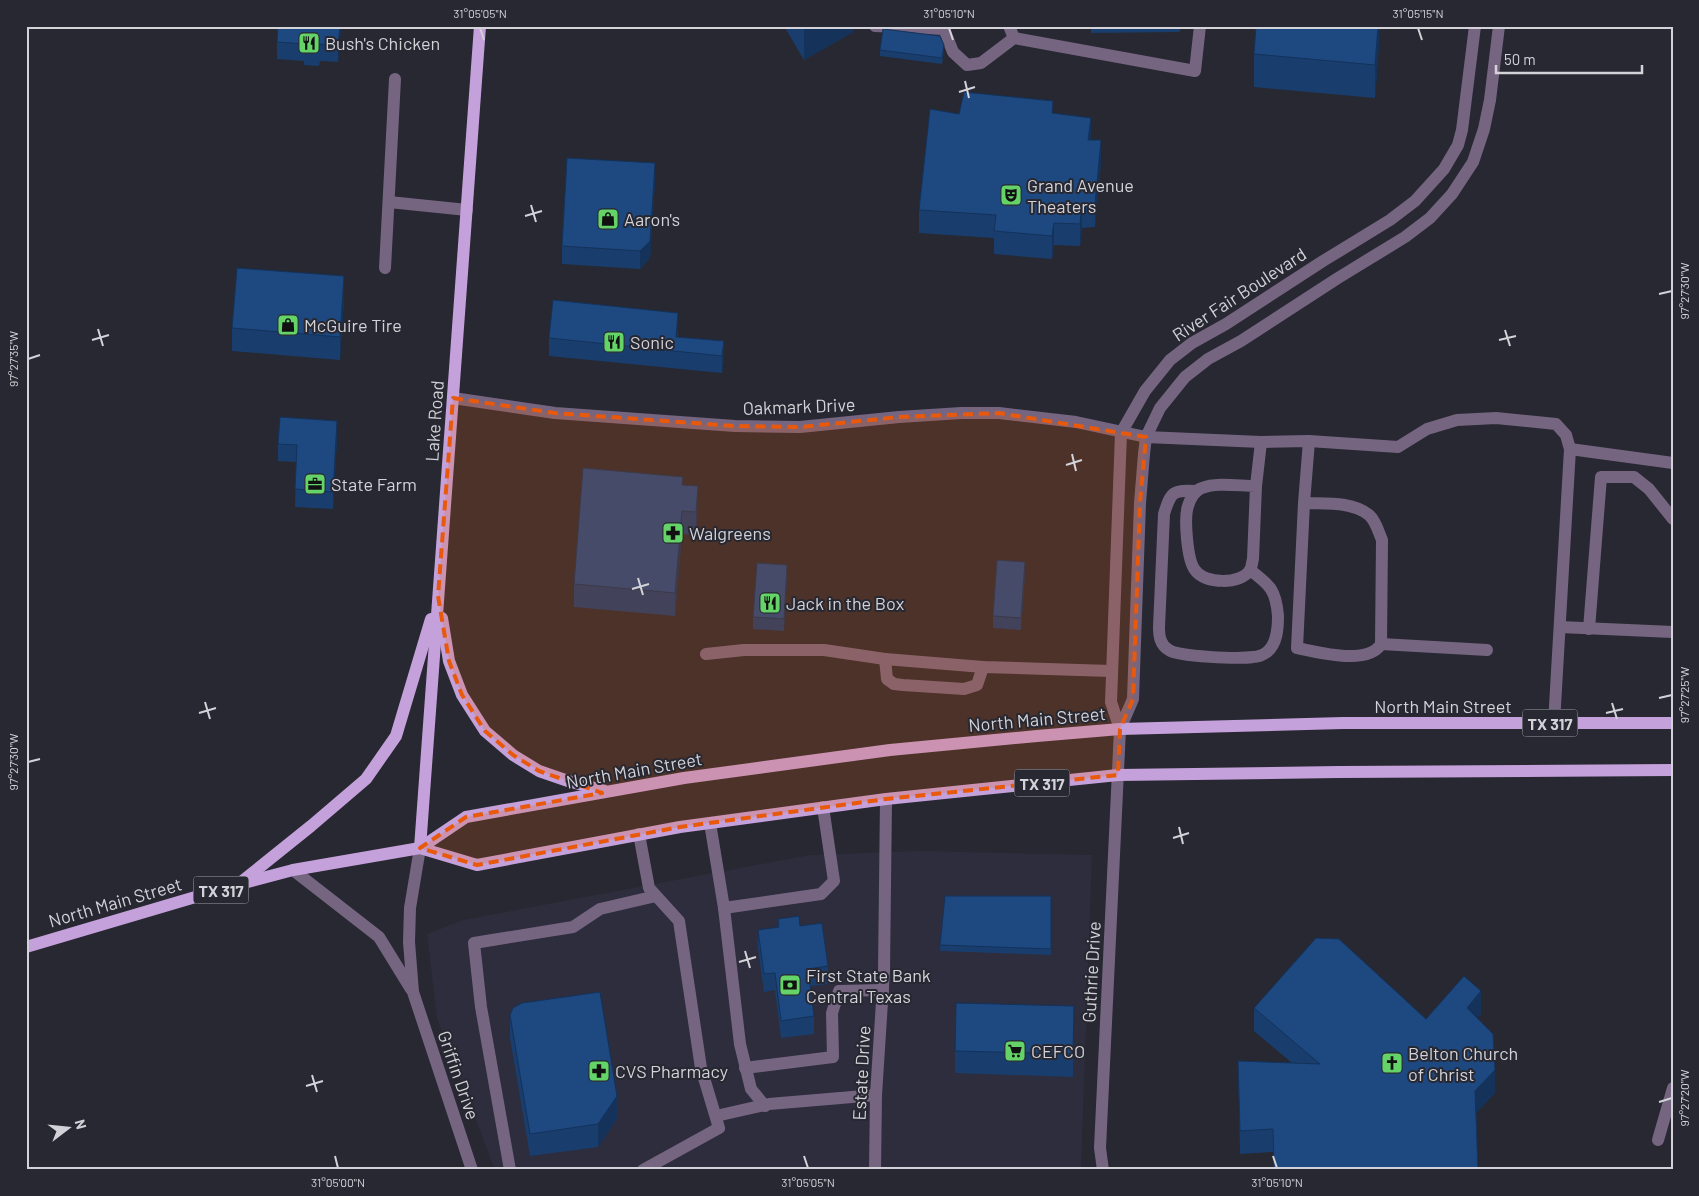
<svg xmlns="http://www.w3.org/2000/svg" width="1699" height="1196" font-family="Barlow,sans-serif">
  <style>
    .built { fill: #2d2d3d }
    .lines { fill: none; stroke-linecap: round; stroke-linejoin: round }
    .minor { stroke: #766581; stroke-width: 12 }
    .major { stroke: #c5a1db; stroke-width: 12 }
    .wall { fill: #193e6e }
    .shaded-wall { fill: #14325a }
    .building { fill: #1d4880; stroke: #14325a }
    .marked { fill: #e8590c; fill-opacity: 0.2; stroke: #e8590c; stroke-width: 4; stroke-dasharray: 10 6; stroke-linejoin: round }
    .ticks { fill: none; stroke: #d2d2d8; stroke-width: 2 }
    .labels { text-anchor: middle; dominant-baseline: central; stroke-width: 4; stroke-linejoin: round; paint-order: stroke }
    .shield { fill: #272831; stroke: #9f9fa6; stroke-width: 1 }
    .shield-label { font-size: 16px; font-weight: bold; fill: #d2d2d8 }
    .poi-label { font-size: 18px; fill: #d2d2d8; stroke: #272831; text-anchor: start }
    .street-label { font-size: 18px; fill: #d2d2d8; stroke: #272831 }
    .neatline { fill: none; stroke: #d2d2d8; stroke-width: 2 }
    .ticks-label { font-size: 12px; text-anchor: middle; fill: #d2d2d8 }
  </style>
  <rect width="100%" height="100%" fill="#272831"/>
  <polygon class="built" points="918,851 1092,855 1081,1170 495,1170 437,1018 427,934 463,920 810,855"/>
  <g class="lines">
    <g class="minor">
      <polyline points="875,26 944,29 953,52 967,65 981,63 1014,38 1195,71 1200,26"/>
      <polyline points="1009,26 1014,38"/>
      <polyline points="389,202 467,210"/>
      <polyline points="385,268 395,79"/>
      <polyline points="453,398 555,413 735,426 800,427 899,417 961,413 999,413 1076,422 1146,437 1261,442 1309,441 1398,447 1427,429 1457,420 1496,418 1556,424 1566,435 1570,449 1554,723"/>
      <polyline points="1570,449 1673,463"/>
      <path d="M1256 486C1239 486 1217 482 1202 488 1195 490 1190 499 1188 506 1184 518 1187 560 1195 570 1204 584 1241 585 1250 570 1252 567 1252 562 1253 559L1256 486 1261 442"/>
      <path d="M1197 491C1173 490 1171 491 1164 514L1159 627C1159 636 1160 645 1169 650 1179 657 1239 659 1253 657 1257 657 1263 655 1267 652 1277 644 1278 629 1278 616 1276 590 1270 585 1250 570"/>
      <path d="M1304 503C1325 504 1352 501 1369 515 1376 521 1378 531 1382 540L1381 644C1368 666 1318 652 1297 648L1304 503 1309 441"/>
      <polyline points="1560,627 1673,632"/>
      <polyline points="1589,629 1601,477 1634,477 1649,489 1673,519"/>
      <polyline points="1381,644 1487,650"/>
      <polyline points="706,654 744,650 824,650 885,659 983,667 1111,671"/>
      <polyline points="885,659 887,679 894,684 903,685 964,689 977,685 983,667"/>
      <polyline points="1120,729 1111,702 1121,433 1145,391 1170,360 1192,343 1226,324 1323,261 1390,220 1415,201 1444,169 1458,145 1462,130 1475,26"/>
      <polyline points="710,823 724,908 821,894 834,881 823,807"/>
      <polyline points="639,834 649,888 679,921 701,1068 719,1128 643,1170"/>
      <polyline points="420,848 410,908 409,942 413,992 472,1170"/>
      <polyline points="293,870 379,937 411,989"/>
      <polyline points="724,908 740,1044 751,1089 765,1106"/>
      <polyline points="745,1068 833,1057 832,1013 839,991 883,990"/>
      <polyline points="716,1116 769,1104 876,1095"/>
      <polyline points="1658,1140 1673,1088"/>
      <polyline points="510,1170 481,1007 474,943 573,927 600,909 656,896"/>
      <polyline points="875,1170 876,1095 884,971 886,799"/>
      <polyline points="1103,1170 1100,1148 1120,729 1133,699 1140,503 1144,454 1146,437 1160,408 1185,377 1208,359 1241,341 1338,278 1405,237 1430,218 1452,194 1473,162 1484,129 1490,100 1499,26"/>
    </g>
    <g class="major">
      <polyline points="442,618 449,661 462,695 485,731 513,755 539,771 571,782 603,790"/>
      <polyline points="420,848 477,865 680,827 886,799 1118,775 1339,772 1673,770"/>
      <polyline points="420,848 480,26"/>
      <polyline points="240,883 311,826 366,779 396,736 431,619"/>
      <polyline points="26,947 236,885 293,870 420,848 466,817 684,778 890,750 1037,736 1120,729 1343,723 1673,723"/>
    </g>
  </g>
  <g class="wall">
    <polygon points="278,26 341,26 338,62 320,61 319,66 304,65 304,61 277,59 277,42"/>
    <polygon points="784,26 853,26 853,32 804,60"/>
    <polygon points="1091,26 1180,26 1180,32 1091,33"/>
    <polygon points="1379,26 1379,44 1375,98 1254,87 1254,54"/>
    <polygon points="880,50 944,51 942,64 880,56"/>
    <polygon points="1053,113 1091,140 1101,162 1095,227 1082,228 1080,246 1054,245 1052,259 994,254 994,238 919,233 919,210 959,114"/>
    <polygon points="655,181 650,258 640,269 562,264 562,246"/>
    <polygon points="344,299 340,360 232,351 232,328"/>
    <polygon points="678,330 678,337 724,341 724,358 722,373 549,356 549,338"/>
    <polygon points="337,438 333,509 295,507 296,462 278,461 278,444"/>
    <polygon points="683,485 698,509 696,535 682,534 675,616 574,607 574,584"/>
    <polygon points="1025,574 1021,630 993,628 993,616"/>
    <polygon points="787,576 784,631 753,629 753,617"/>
    <polygon points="1051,896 1051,955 940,951 940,945"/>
    <polygon points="778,919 800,926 828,966 828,984 810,986 814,1016 814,1034 781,1038 775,990 764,992 758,948 758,930 778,928"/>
    <polygon points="1254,1008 1426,1019 1481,1014 1477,1018 1495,1093 1476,1113 1478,1170 1273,1170 1273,1152 1240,1154 1238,1061 1292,1063 1254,1031"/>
    <polygon points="510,1015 617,1119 598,1147 530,1156 510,1038"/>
    <polygon points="1074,1029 1073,1077 955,1073 955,1051"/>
  </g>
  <g class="shaded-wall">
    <polygon points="340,26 341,26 338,62 338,45"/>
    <polygon points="804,26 853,26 853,32 804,60"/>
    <polygon points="1378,26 1379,26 1379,44 1375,98 1375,65"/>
    <polygon points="1091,118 1091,140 1088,140"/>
    <polygon points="1101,140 1101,162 1095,227 1095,204"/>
    <polygon points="655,163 655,181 650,258 640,269 640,251"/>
    <polygon points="1082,205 1082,228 1080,246 1080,224"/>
    <polygon points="1054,223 1054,245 1052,259 1052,236"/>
    <polygon points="344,276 344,299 340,360 340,337"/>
    <polygon points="678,313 678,330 676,354 676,337"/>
    <polygon points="724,341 724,358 722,373 722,356"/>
    <polygon points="337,421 337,438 333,509 333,492"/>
    <polygon points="698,486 698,509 696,535 696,512"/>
    <polygon points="682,511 682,534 675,616 675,593"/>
    <polygon points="1025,562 1025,574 1021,630 1021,618"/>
    <polygon points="787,565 787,576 784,631 784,619"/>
    <polygon points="1481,991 1481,1014 1467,1030 1467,1008"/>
    <polygon points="1074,1006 1074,1029 1073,1077 1073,1054"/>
    <polygon points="1495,1070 1495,1093 1475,1114 1475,1091"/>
    <polygon points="617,1096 617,1119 598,1147 598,1124"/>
  </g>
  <g class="building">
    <polygon points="278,26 340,26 338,45 320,44 319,49 304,48 304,44 277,42"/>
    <polygon points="1256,26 1378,26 1375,65 1254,54"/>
    <polygon points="883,29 940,36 944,45 942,58 880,50"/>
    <polygon points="964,92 1053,101 1052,113 1091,118 1088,140 1101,140 1095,204 1082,205 1080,224 1054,223 1052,236 994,231 996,215 919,210 930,109 959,114"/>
    <polygon points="567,158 655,163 650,241 640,251 562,246"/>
    <polygon points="237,268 344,276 340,337 232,328"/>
    <polygon points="553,300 678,313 676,337 724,341 722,356 549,338"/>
    <polygon points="280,417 337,421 333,492 295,489 297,445 278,444"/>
    <polygon points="583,468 683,477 682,485 698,486 696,512 682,511 675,593 574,584"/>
    <polygon points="997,560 1025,562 1021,618 993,616"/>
    <polygon points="757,563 787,565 784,619 753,617"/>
    <polygon points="945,896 1051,896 1051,949 940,945"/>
    <polygon points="799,916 800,926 822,923 828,966 808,969 814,1016 781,1021 775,973 764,974 758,930 779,927 778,919"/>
    <polygon points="1316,938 1339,939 1426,1019 1464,976 1481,991 1467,1008 1493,1034 1495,1070 1475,1091 1478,1170 1274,1170 1273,1129 1240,1131 1238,1061 1320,1064 1254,1008"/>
    <polygon points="600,992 617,1096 598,1124 530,1134 510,1015 513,1008 522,1003"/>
    <polygon points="956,1003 1074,1006 1073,1054 955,1051"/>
  </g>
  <path class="marked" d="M453 398 555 413 735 426 800 427 899 417 999 413 1146 437 1140 503 1133 699 1120 729 1118 775 886 799 680 827 477 865 420 848 466 817 602 793 539 771 513 755 485 731 462 695 449 661 438 596Z"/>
  <path class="ticks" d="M480 28 484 40M949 28 953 40M1418 28 1422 40M965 81 969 98M959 92 975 87M531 205 536 222M525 216 542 211M1659 294 1672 291M98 329 103 346M1505 330 1510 346M92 340 109 335M1499 340 1516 336M28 359 40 355M1072 454 1076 471M1066 465 1082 460M638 578 643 595M632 589 649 584M1659 698 1672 695M205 702 210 719M1612 703 1617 719M199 713 216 708M1606 713 1623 709M28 762 40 759M1179 827 1183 844M1173 838 1189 833M745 951 750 968M739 962 756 957M312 1075 317 1092M306 1086 323 1081M1659 1102 1672 1098M335 1156 338 1168M804 1156 808 1168M1273 1156 1277 1168"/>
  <defs>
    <g id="restaurant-square" transform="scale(1.125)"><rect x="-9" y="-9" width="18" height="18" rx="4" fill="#64d468" stroke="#272831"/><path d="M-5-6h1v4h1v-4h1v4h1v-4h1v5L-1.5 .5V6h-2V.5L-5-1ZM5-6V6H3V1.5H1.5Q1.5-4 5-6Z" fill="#111"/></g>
    <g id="theatre-square" transform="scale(1.125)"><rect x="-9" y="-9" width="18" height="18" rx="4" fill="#64d468" stroke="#272831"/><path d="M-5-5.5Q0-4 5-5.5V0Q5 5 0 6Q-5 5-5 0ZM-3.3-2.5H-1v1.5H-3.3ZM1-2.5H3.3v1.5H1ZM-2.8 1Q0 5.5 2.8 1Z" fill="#111"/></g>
    <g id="shop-square" transform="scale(1.125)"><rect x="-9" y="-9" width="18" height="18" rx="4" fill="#64d468" stroke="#272831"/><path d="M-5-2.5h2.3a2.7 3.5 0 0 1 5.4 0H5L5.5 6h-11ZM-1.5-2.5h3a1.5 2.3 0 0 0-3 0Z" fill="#111"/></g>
    <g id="office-square" transform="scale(1.125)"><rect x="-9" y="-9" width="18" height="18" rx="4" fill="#64d468" stroke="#272831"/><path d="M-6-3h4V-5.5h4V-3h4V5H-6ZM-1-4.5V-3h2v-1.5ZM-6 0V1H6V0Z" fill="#111"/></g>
    <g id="pharmacy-square" transform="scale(1.125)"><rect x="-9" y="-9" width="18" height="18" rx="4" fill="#64d468" stroke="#272831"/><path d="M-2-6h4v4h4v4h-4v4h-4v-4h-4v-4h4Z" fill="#111"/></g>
    <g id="bank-square" transform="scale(1.125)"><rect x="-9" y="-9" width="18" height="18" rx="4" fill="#64d468" stroke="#272831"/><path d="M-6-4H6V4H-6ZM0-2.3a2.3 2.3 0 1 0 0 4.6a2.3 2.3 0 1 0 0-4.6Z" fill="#111"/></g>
    <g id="supermarket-square" transform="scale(1.125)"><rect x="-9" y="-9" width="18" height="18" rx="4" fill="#64d468" stroke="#272831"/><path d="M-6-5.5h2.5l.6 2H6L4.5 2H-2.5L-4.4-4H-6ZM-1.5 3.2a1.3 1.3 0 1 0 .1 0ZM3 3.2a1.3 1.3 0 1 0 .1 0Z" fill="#111"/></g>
    <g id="church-square" transform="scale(1.125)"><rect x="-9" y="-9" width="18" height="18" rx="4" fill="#64d468" stroke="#272831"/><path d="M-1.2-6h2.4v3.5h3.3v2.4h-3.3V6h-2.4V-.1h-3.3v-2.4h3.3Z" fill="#111"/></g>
  </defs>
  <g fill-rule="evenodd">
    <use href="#restaurant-square" x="309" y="43"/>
    <use href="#theatre-square" x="1011" y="195"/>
    <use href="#shop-square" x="608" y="219"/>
    <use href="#shop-square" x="288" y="325"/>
    <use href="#restaurant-square" x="614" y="342"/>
    <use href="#office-square" x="315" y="484"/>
    <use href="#pharmacy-square" x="673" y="533"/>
    <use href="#restaurant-square" x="770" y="603"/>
    <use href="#bank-square" x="790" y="985"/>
    <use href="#supermarket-square" x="1015" y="1051"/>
    <use href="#church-square" x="1392" y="1063"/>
    <use href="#pharmacy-square" x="599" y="1071"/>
  </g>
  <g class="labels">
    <g class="shield">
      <rect x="1522.5" y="709.5" width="55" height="27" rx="4"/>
      <rect x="1014.5" y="769.5" width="55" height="27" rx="4"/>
      <rect x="193.5" y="876.5" width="55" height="27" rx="4"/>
    </g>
    <g class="shield-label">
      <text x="1550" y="723">TX 317</text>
      <text x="1042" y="783">TX 317</text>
      <text x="221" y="890">TX 317</text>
    </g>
    <g class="poi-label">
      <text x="325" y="43">Bush's Chicken</text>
      <text x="1027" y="185">Grand Avenue<tspan x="1027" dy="21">Theaters</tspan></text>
      <text x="624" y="219">Aaron's</text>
      <text x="304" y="325">McGuire Tire</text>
      <text x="630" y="342">Sonic</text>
      <text x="331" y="484">State Farm</text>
      <text x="689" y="533">Walgreens</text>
      <text x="786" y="603">Jack in the Box</text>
      <text x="806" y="975">First State Bank<tspan x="806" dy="21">Central Texas</tspan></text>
      <text x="1031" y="1051">CEFCO</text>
      <text x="1408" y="1053">Belton Church<tspan x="1408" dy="21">of Christ</tspan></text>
      <text x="615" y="1071">CVS Pharmacy</text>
    </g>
    <g class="street-label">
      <text transform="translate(1239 294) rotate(-33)">River Fair Boulevard</text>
      <text transform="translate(799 406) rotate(-2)">Oakmark Drive</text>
      <text transform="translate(434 421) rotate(-86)">Lake Road</text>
      <text x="1443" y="706">North Main Street</text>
      <text transform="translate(1037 719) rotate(-5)">North Main Street</text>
      <text transform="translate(634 770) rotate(-10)">North Main Street</text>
      <text transform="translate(115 902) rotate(-16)">North Main Street</text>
      <text transform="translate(1091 972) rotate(-87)">Guthrie Drive</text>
      <text transform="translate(861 1073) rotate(-87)">Estate Drive</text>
      <text transform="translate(459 1075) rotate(71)">Griffin Drive</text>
    </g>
  </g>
  <rect width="1699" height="1196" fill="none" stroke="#272831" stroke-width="55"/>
  <g transform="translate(68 1128) rotate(74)" stroke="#272831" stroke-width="4" paint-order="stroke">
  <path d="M0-4L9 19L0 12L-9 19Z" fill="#d2d2d8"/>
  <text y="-8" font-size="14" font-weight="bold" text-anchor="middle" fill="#d2d2d8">N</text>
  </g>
  <path d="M1496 65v8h146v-8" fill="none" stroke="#d2d2d8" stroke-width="2.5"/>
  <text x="1504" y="65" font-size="15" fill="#d2d2d8" stroke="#272831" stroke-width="4" paint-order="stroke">50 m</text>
  <rect x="28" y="28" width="1644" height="1140" class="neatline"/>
  <g class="ticks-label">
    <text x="480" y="18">31°05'05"N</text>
    <text x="949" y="18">31°05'10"N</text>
    <text x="1418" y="18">31°05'15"N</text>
    <text transform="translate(1685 291) rotate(-90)" y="4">97°27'30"W</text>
    <text transform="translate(14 359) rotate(-90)" y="4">97°27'35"W</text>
    <text transform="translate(1685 695) rotate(-90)" y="4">97°27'25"W</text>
    <text transform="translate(14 762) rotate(-90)" y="4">97°27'30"W</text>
    <text transform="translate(1685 1098) rotate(-90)" y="4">97°27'20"W</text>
    <text x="338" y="1187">31°05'00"N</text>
    <text x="808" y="1187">31°05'05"N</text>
    <text x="1277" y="1187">31°05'10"N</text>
  </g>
</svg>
